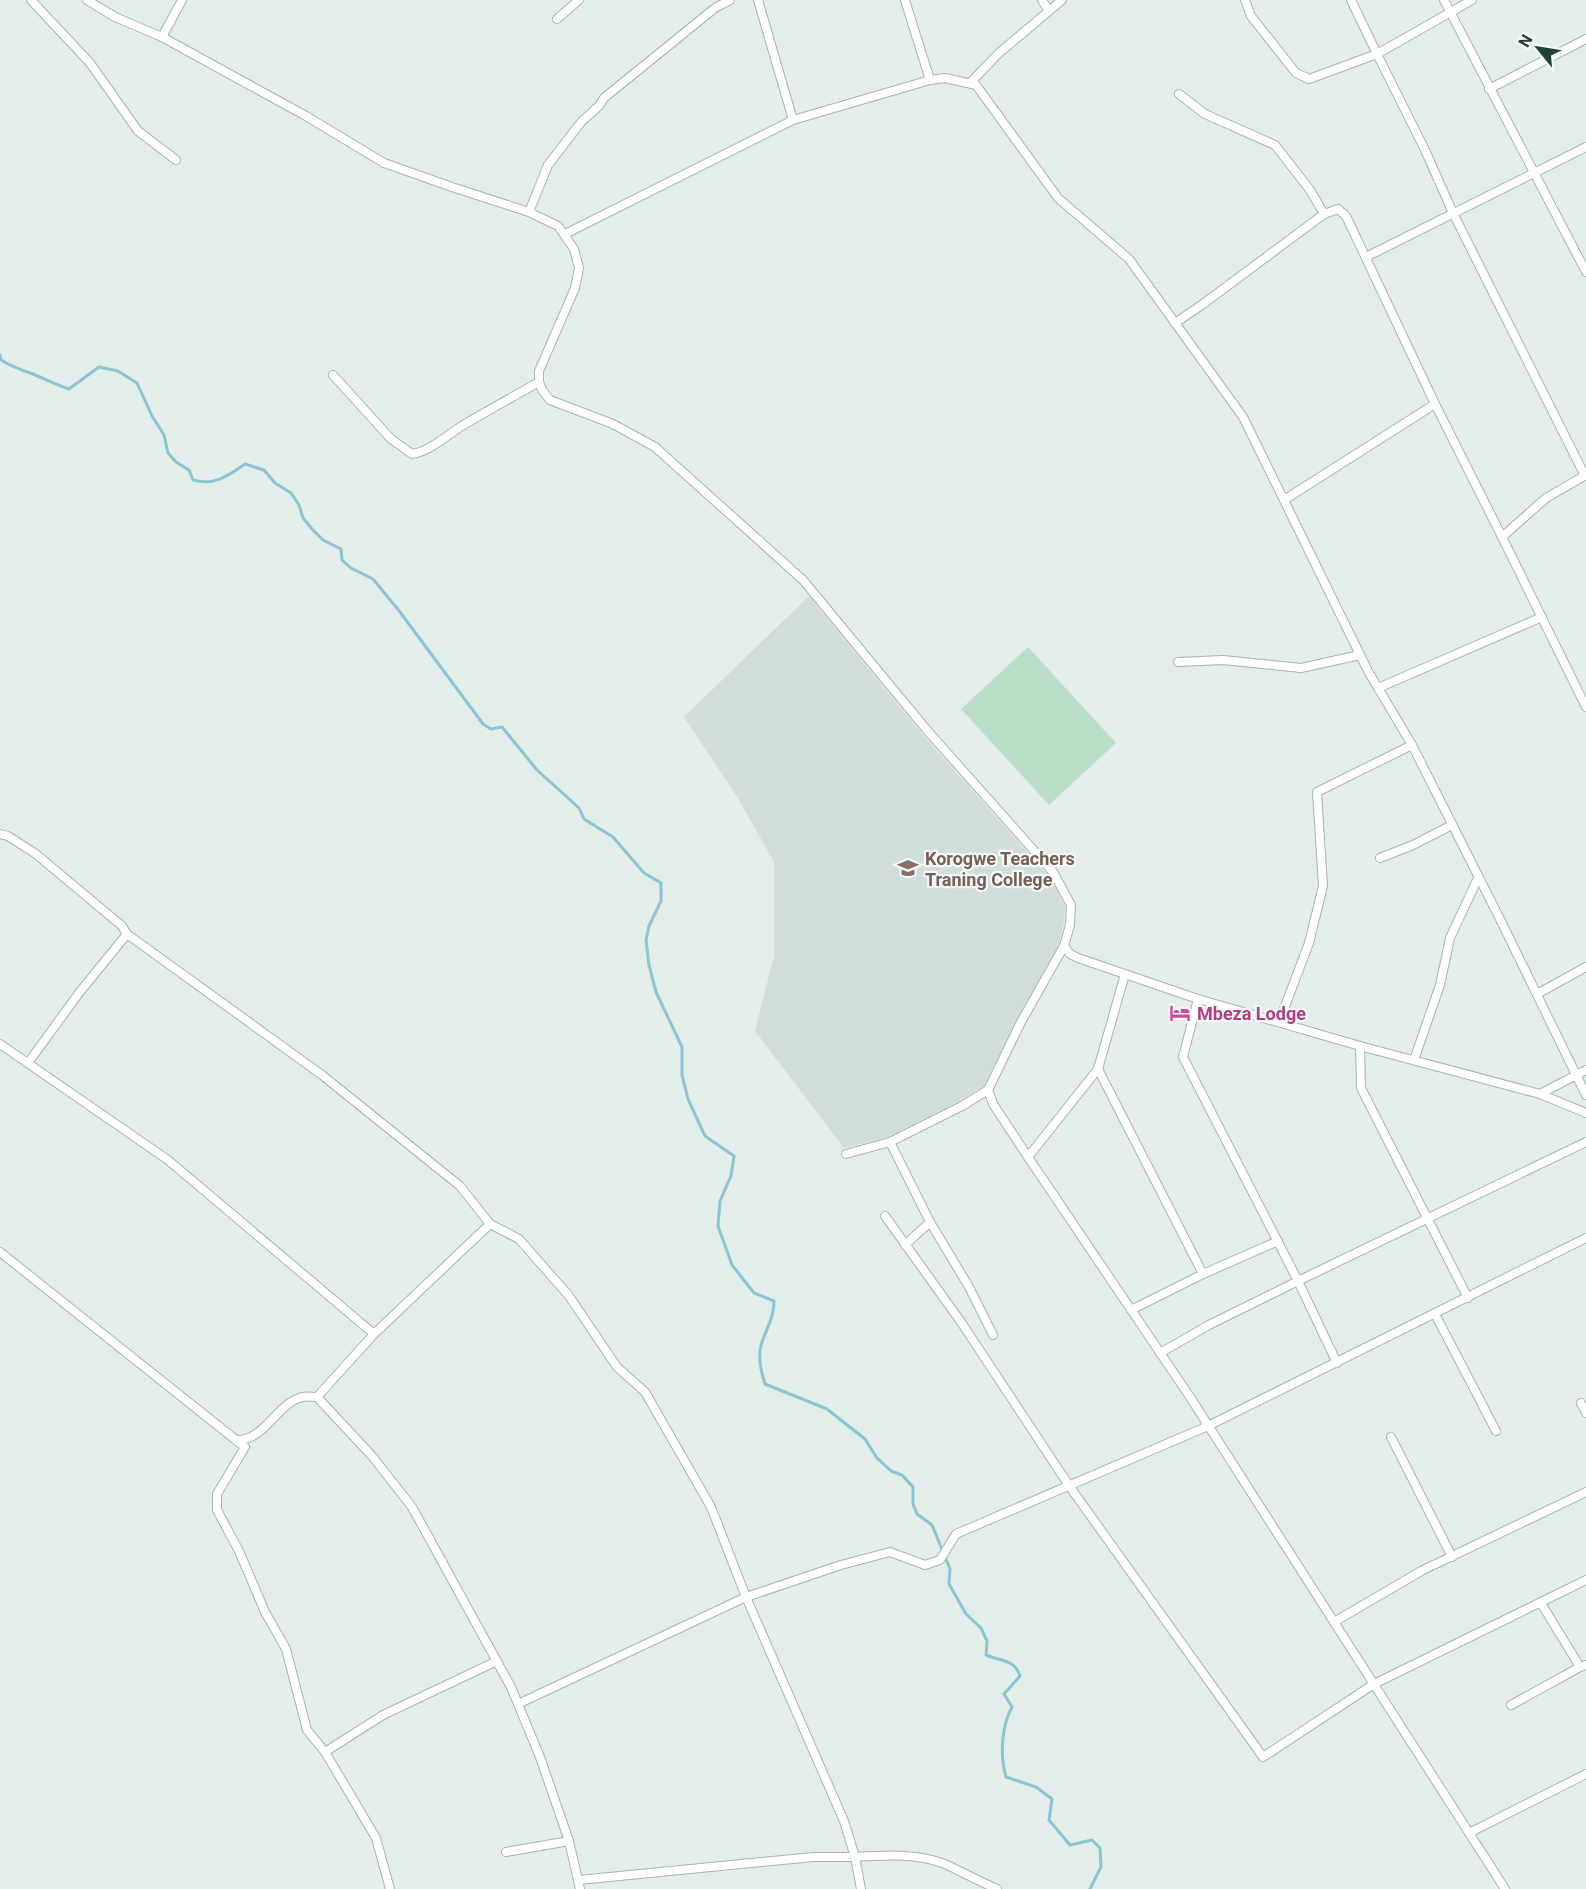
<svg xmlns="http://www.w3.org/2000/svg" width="1586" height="1889" font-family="Roboto,sans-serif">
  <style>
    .built { fill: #d1ddd8 }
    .green { fill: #bbdec6 }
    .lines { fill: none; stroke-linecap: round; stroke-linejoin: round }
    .stream { stroke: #8ac5d3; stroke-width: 3 }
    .minor-casing { stroke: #a5b5b0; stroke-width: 10 }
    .minor { stroke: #fff; stroke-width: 8 }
    .labels { text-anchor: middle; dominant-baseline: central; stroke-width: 4.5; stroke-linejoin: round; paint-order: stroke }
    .education-label { font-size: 18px; font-weight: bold; fill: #785e54; stroke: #f3f9f7; text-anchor: start }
    .hotel-label { font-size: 18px; font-weight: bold; fill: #b23c85; stroke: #f3f9f7; text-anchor: start }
  </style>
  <rect width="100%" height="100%" fill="#e3ede9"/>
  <polygon class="built" points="809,596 921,733 1048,875 1065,906 1064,924 1058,946 1017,1020 984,1086 960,1101 888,1137 844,1148 755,1031 774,956 774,862 738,798 684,717"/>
  <polygon class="green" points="1028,647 1116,743 1049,805 961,709"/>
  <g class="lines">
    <path class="stream" d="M0 355 1 360C12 367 21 370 33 374 45 379 56 385 69 389L99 367 118 371 137 383 152 416 164 435 168 453 176 462 189 470 193 480C214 486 228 476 245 464L264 470 275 483 291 493 299 505 303 518 312 529 323 540 341 549 342 560 351 568 373 579 400 612 483 724 491 729 502 727 537 770 579 808 584 819 613 837 644 873 661 883V901L649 926 646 940 649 965 656 992 682 1047V1075L688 1099 705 1136 734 1156 731 1176 720 1201 718 1226 732 1265 754 1293 774 1301C774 1317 767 1328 762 1342 757 1356 761 1371 765 1384L827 1409 865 1439 877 1458 891 1471 902 1475 913 1487V1504L917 1514 932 1525 950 1569 949 1584 966 1614 981 1628 987 1641 986 1655C1000 1661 1015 1659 1020 1676L1004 1694 1012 1707C1001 1727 1000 1756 1006 1777L1036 1787 1052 1799 1049 1820 1070 1845 1092 1840 1100 1848 1101 1867 1090 1889"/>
    <g class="minor-casing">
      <g id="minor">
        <polyline points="31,0 90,63 138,131 176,160"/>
        <polyline points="87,0 115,17 162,37 306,116 384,163 452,187 529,212 558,226 574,249 579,268 575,288 539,371 539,382 542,390 550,400 613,424 655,447 803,580 926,729 1053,872 1071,905 1070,925 1064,946 1070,954 1078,958 1198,999 1360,1046 1540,1094 1586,1113"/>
        <polyline points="758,0 793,120"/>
        <polyline points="905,0 930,80"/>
        <polyline points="1042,0 1049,11"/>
        <polyline points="1245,0 1251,16 1296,73 1309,79 1377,54 1351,0"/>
        <polyline points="1444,0 1586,272"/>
        <polyline points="1472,0 1377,54 1425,150 1453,213 1585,476"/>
        <polyline points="557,19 579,0"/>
        <polyline points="162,37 182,0"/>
        <polyline points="970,83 999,53 1062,0"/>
        <polyline points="1489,89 1586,39"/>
        <polyline points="1179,94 1205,114 1275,145 1310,190 1324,214"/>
        <polyline points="529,212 548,165 582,121 599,106 604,98 715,8 730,0"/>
        <polyline points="565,234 793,120 930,80 945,78 976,85 1058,198 1129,259 1243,417 1368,671 1412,745 1499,917 1586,1095"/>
        <polyline points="1366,257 1586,147"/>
        <polyline points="1175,323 1203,304 1324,214 1338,209 1346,216 1435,404 1502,537"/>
        <path d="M333 375 391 439 412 454C431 451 448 434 465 424 489 410 514 396 539 382"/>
        <polyline points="1586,475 1546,498 1502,537 1586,707"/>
        <polyline points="1284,500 1435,404"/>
        <polyline points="1178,662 1223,660 1301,668 1360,655"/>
        <polyline points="1378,688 1542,617"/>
        <polyline points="0,834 8,836 36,854 122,926 127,934 322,1075 460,1186 490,1224 519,1239 569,1296 617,1367 645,1392 711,1507 746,1597 844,1821 855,1857 813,1857 579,1880"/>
        <polyline points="1380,858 1413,845 1452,825"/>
        <polyline points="1537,994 1586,967"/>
        <polyline points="1198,999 1183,1057 1298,1281 1337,1363"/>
        <polyline points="1279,1022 1309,943 1323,886 1317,792 1412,745"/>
        <polyline points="0,1044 168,1160 374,1334"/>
        <polyline points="1360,1046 1361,1088 1468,1298"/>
        <polyline points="1414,1060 1440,985 1450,938 1478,878"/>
        <polyline points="28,1063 79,993 127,934"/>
        <polyline points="1098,1069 1203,1274"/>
        <polyline points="988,1090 993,1104 1028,1157 1190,1397 1505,1889"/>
        <polyline points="1540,1094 1586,1070"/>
        <polyline points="890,1142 930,1222 969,1287 993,1335"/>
        <polyline points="846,1154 890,1142 962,1106 988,1090 1021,1022 1064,946"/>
        <polyline points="1028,1157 1098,1069 1125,974"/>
        <polyline points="885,1216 961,1322 1070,1487 1263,1757 1374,1684 1586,1580"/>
        <polyline points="905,1245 930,1222"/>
        <path d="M0 1252 236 1440C265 1441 276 1404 302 1397 307 1396 312 1397 317 1397L372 1456 412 1507 511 1687 540 1757 569 1841 580 1889"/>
        <polyline points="1131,1310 1203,1274 1278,1241"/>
        <polyline points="1435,1314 1496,1431"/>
        <polyline points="1160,1353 1209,1325 1298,1281 1586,1142"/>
        <polyline points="317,1397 374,1334 490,1224"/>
        <polyline points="1581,1403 1586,1413"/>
        <polyline points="1391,1437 1452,1557"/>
        <polyline points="237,1441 245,1447 217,1494 217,1510 239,1551 265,1612 286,1649 307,1730 325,1752 376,1838 390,1889"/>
        <polyline points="1541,1603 1580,1667 1586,1665"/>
        <polyline points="1334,1622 1423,1570 1586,1492"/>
        <polyline points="518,1704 746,1597 841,1565 890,1552 925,1565 940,1560 956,1534 1208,1426 1586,1238"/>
        <polyline points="1511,1705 1580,1667"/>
        <polyline points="325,1752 383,1715 497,1661"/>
        <polyline points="1469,1833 1586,1774"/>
        <polyline points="506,1852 569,1841"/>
        <path d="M861 1889 855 1857C885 1855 917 1853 945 1864 962 1872 979 1881 997 1889"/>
      </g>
    </g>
    <use href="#minor" class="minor"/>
  </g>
  <defs>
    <g id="university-bare" transform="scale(1.62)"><path d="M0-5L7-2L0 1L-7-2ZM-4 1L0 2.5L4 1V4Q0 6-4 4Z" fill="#8d6e63" stroke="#f3f9f7" stroke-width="2.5" paint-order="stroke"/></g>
    <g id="hotel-bare" transform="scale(1.62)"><path d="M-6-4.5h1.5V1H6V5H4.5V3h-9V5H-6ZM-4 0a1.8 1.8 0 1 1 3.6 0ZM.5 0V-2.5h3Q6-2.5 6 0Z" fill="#d1479c" stroke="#f3f9f7" stroke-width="2.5" paint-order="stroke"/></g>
  </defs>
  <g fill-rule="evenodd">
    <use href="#university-bare" x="908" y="868"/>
    <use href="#hotel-bare" x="1180" y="1013"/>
  </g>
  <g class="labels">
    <g class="education-label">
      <text x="925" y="858">Korogwe Teachers<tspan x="925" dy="21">Traning College</tspan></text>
    </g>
    <g class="hotel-label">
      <text x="1197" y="1013">Mbeza Lodge</text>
    </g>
  </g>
  <g transform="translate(1538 48) rotate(300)" stroke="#f3f9f7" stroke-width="4.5" paint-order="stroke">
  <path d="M0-4.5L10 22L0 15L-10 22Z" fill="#223f38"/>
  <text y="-9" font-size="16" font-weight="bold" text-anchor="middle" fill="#223f38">N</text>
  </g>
</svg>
